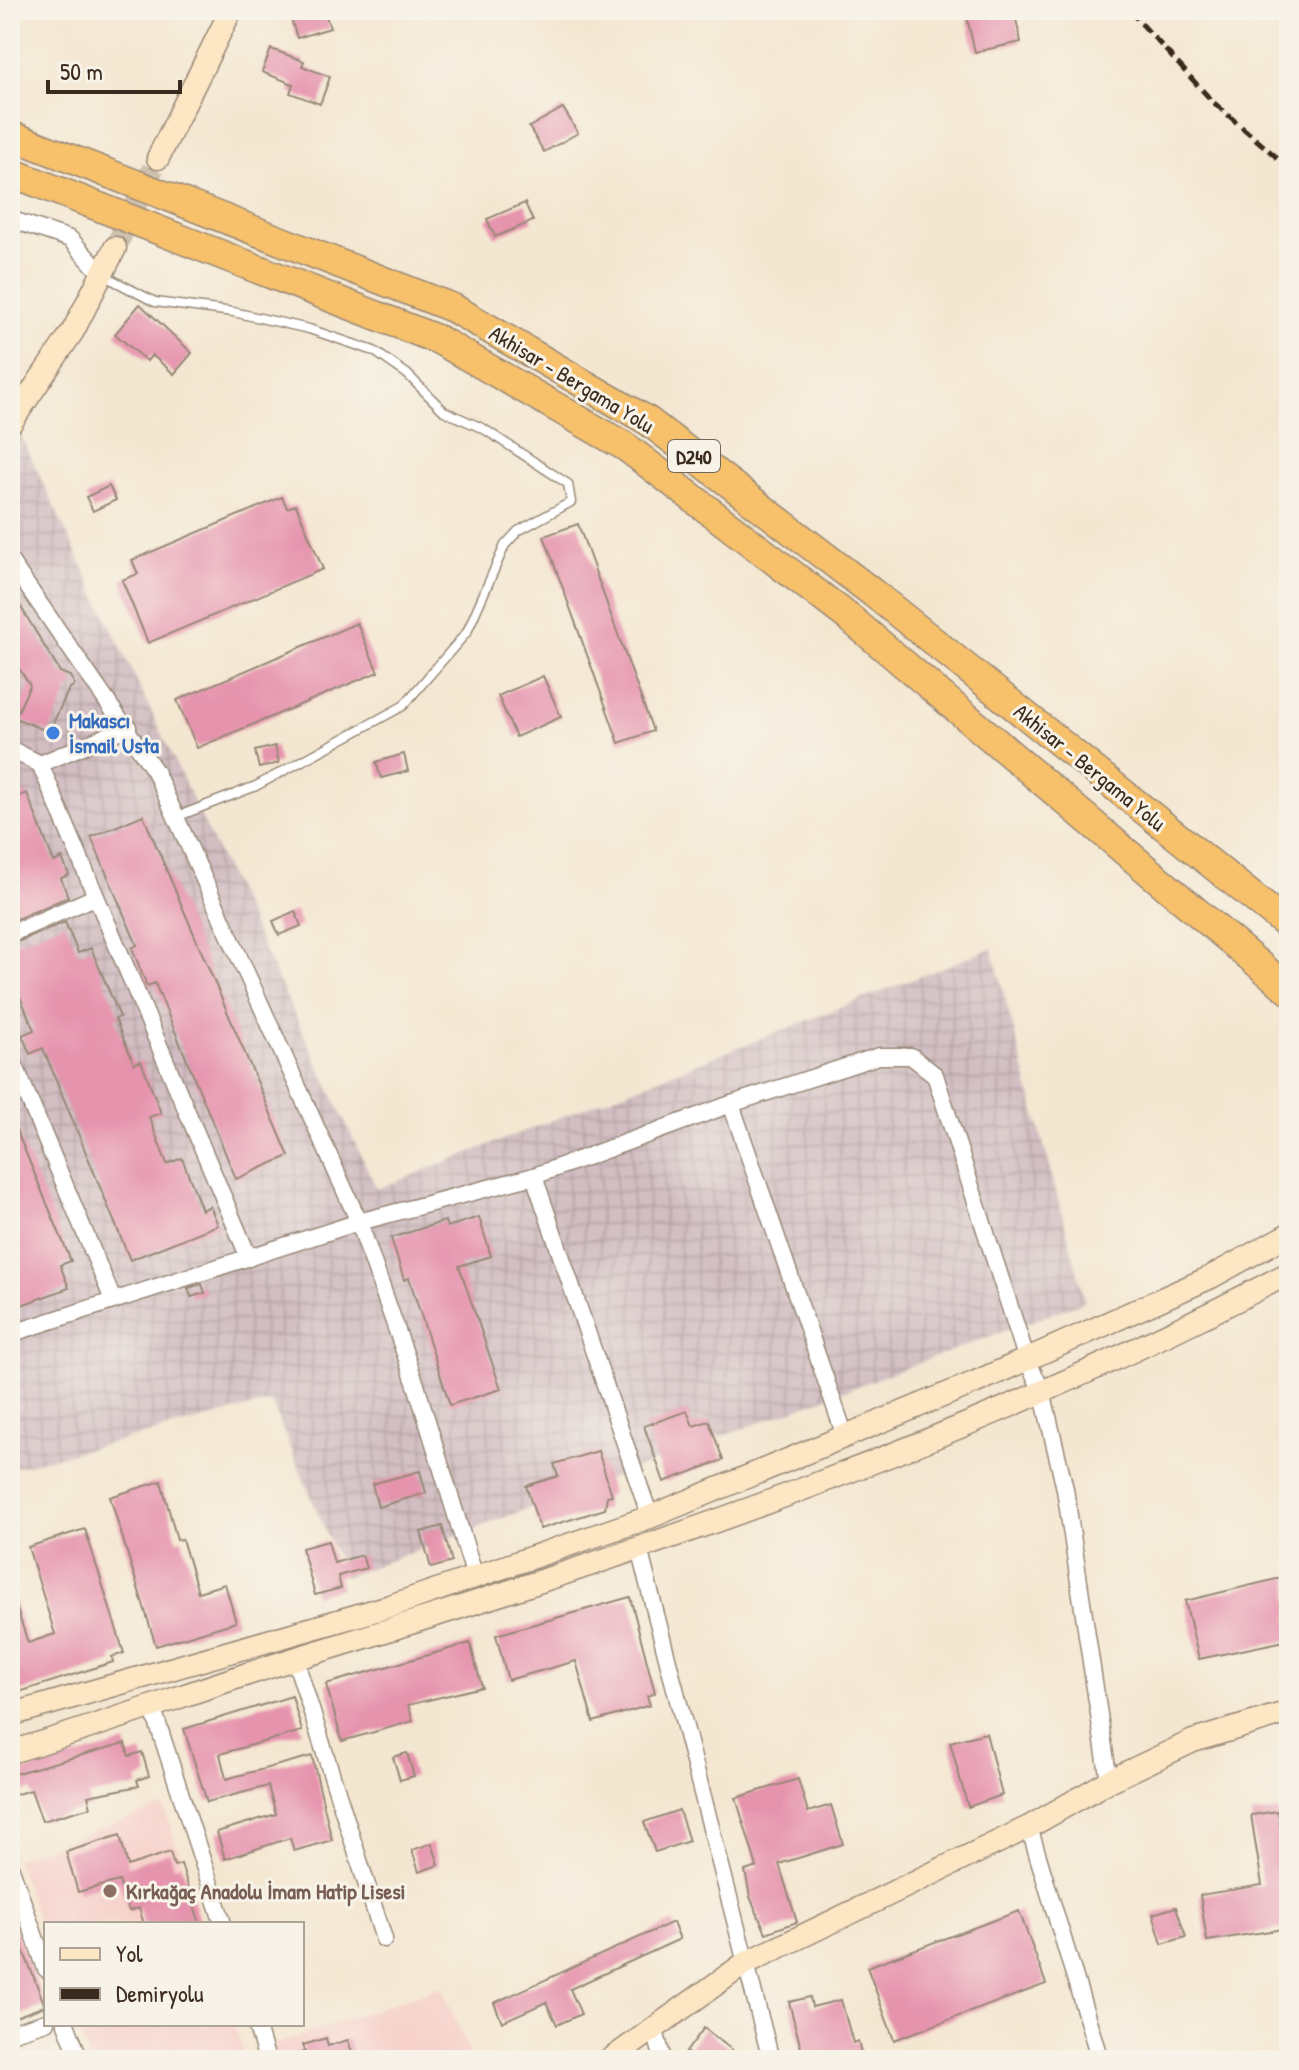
<svg xmlns="http://www.w3.org/2000/svg" width="1299" height="2070" font-family="'Patrick Hand',sans-serif">
  <style>
    .built { fill: #f7d0ca }
    .industrial { fill: url(#industrial-grid) }
    .building { fill: #e693ad }
    .lines { fill: none; stroke-linecap: round; stroke-linejoin: round }
    .secondary-tunnel { stroke: #cfc1ad; stroke-width: 22; stroke-dasharray: 22 11; stroke-linecap: butt }
    .lane-casing { stroke: #988878; stroke-width: 11 }
    .street-casing { stroke: #988878; stroke-width: 19 }
    .secondary-casing { stroke: #988878; stroke-width: 25 }
    .highway-casing { stroke: #988878; stroke-width: 31 }
    .lane { stroke: #fff; stroke-width: 8 }
    .street { stroke: #fff; stroke-width: 16 }
    .secondary { stroke: #fce6c4; stroke-width: 22 }
    .highway { stroke: #f7c06b; stroke-width: 28 }
    .rail { stroke: #3b2a1e; stroke-width: 5; stroke-dasharray: 12 6; stroke-linecap: butt }
    .shop-dot { fill: #3f7fe0; stroke: #f7f3e8; stroke-width: 3 }
    .education-dot { fill: #8d6e63; stroke: #f7f3e8; stroke-width: 3 }
    .labels { text-anchor: middle; dominant-baseline: central; stroke-width: 6; stroke-linejoin: round; paint-order: stroke }
    .shield { fill: #f7f3e8; stroke: #73665b; stroke-width: 2 }
    .shield-label { font-size: 20px; font-weight: bold; fill: #3b2a1e }
    .street-label { font-size: 22px; fill: #3b2a1e; stroke: #f7f3e8 }
    .shop-label { font-size: 22px; font-weight: bold; fill: #366cbe; stroke: #f7f3e8; text-anchor: start }
    .education-label { font-size: 22px; font-weight: bold; fill: #785e54; stroke: #f7f3e8; text-anchor: start }
  </style>
  <defs>
    <pattern id="industrial-grid" width="8" height="8" patternUnits="userSpaceOnUse" patternTransform="scale(2)"><rect width="8" height="8" fill="#d2bec2"/><path d="M0 4h8M4 0v8" fill="none" stroke="#b5a3a6"/></pattern>
  </defs>
  <rect width="100%" height="100%" fill="#f7f3e8"/>
  <filter id="ink" filterUnits="userSpaceOnUse"><feTurbulence type="fractalNoise" baseFrequency=".0125" numOctaves="2"/><feDisplacementMap in="SourceGraphic" scale="16" xChannelSelector="R" yChannelSelector="G"/><feConvolveMatrix kernelMatrix="1 2 1 2 8 2 1 2 1" color-interpolation-filters="sRGB"/></filter>
  <filter id="wash" filterUnits="userSpaceOnUse"><feTurbulence type="fractalNoise" baseFrequency=".006" numOctaves="4" result="noise"/><feDisplacementMap in="SourceGraphic" scale="32" xChannelSelector="R" yChannelSelector="G"/><feGaussianBlur stdDeviation="1.8" result="paint"/><feColorMatrix in="noise" values="0 0 0 0 0 0 0 0 0 0 0 0 0 0 0 0 0 1.4 0 .05"/><feComposite in="paint" operator="in"/></filter>
  <g filter="url(#wash)">
    <rect width="100%" height="100%" fill="#f4e7d1"/>
    <g class="built">
      <polygon points="164,1806 202,1924 46,1924 46,1943 16,1859"/>
      <polygon points="442,1986 472,2060 269,2060 265,2048"/>
      <polygon points="76,2024 234,2024 246,2060 89,2060"/>
    </g>
    <polygon class="industrial" points="10,413 377,1189 992,948 1085,1301 345,1577 271,1402 10,1469"/>
    <g id="blocks">
      <g class="building">
        <polygon points="324,10 330,28 297,38 291,19"/>
        <polygon points="965,10 1014,10 1021,42 975,52"/>
        <polygon points="271,49 304,61 302,66 330,77 320,104 290,93 293,84 262,72"/>
        <polygon points="563,108 578,133 544,152 529,127"/>
        <polygon points="525,203 533,221 495,237 487,219"/>
        <polygon points="140,304 192,353 174,374 152,355 147,361 115,334"/>
        <polygon points="109,486 116,500 93,511 86,497"/>
        <polygon points="282,497 287,508 296,505 323,569 148,643 122,580 138,574 132,560"/>
        <polygon points="578,524 653,731 619,743 544,536"/>
        <polygon points="10,589 60,672 70,676 75,685 69,689 49,732 15,718 30,685 10,655"/>
        <polygon points="357,623 378,672 197,748 177,700"/>
        <polygon points="543,676 561,717 516,737 498,696"/>
        <polygon points="275,746 279,763 259,768 255,751"/>
        <polygon points="404,754 408,771 381,778 376,762"/>
        <polygon points="27,793 54,862 62,858 69,875 61,878 68,897 10,922 10,800"/>
        <polygon points="143,815 289,1156 236,1179 155,983 147,986 132,948 137,945 91,837"/>
        <polygon points="295,911 301,926 279,935 273,921"/>
        <polygon points="65,922 78,953 91,948 120,1017 115,1019 134,1064 141,1061 161,1113 149,1117 167,1164 182,1158 202,1210 210,1206 218,1225 130,1260 43,1048 30,1054 22,1035 34,1030 10,973 10,945"/>
        <polygon points="10,1115 71,1261 60,1265 69,1288 10,1309"/>
        <polygon points="479,1217 491,1256 459,1266 501,1389 450,1405 409,1278 404,1280 391,1238 445,1221 447,1227"/>
        <polygon points="202,1284 205,1293 191,1297 188,1288"/>
        <polygon points="687,1411 693,1426 709,1421 723,1460 664,1482 644,1426"/>
        <polygon points="598,1451 612,1495 607,1496 605,1509 540,1529 526,1486 558,1476 554,1464"/>
        <polygon points="420,1471 426,1493 378,1507 372,1484"/>
        <polygon points="161,1481 177,1540 182,1539 198,1592 225,1584 236,1622 156,1646 110,1497"/>
        <polygon points="442,1526 452,1562 431,1568 421,1532"/>
        <polygon points="85,1529 124,1653 112,1657 113,1662 10,1695 10,1597 13,1597 28,1643 55,1634 28,1547"/>
        <polygon points="328,1541 334,1563 362,1555 366,1568 338,1576 341,1588 315,1595 302,1548"/>
        <polygon points="1289,1576 1289,1640 1199,1659 1185,1601"/>
        <polygon points="630,1597 655,1693 647,1696 650,1705 593,1722 576,1661 508,1680 496,1635"/>
        <polygon points="470,1643 482,1687 408,1705 413,1721 342,1741 326,1684"/>
        <polygon points="292,1696 302,1731 220,1754 226,1779 312,1756 332,1840 294,1851 290,1838 225,1859 217,1832 276,1814 268,1786 207,1802 184,1729"/>
        <polygon points="986,1733 1002,1795 968,1807 950,1742"/>
        <polygon points="125,1743 129,1756 142,1752 149,1776 137,1780 139,1786 88,1796 91,1807 42,1821 31,1790 10,1796 10,1775"/>
        <polygon points="407,1753 414,1776 400,1780 393,1757"/>
        <polygon points="798,1779 808,1812 831,1805 843,1844 779,1864 797,1922 766,1933 750,1897 745,1871 757,1867 736,1798"/>
        <polygon points="679,1810 689,1841 655,1852 644,1822"/>
        <polygon points="1278,1811 1289,1883 1289,1928 1207,1941 1200,1895 1262,1885 1251,1815"/>
        <polygon points="120,1835 128,1866 170,1852 174,1866 181,1864 200,1924 144,1924 139,1908 129,1911 119,1881 78,1892 66,1852"/>
        <polygon points="432,1843 439,1865 419,1872 412,1850"/>
        <polygon points="1176,1907 1186,1937 1162,1944 1153,1914"/>
        <polygon points="1019,1911 1046,1984 894,2040 867,1967"/>
        <polygon points="11,1919 45,2006 10,2019 10,1920"/>
        <polygon points="673,1922 680,1939 570,1989 581,2014 557,2025 546,2002 502,2022 494,2003"/>
        <polygon points="810,1997 812,2007 841,2000 853,2043 858,2041 863,2060 804,2060 789,2002"/>
        <polygon points="704,2028 745,2060 696,2060 686,2052"/>
        <polygon points="326,2038 328,2046 348,2040 354,2060 292,2060 292,2056 305,2052 303,2045"/>
      </g>
    </g>
  </g>
  <g filter="url(#ink)">
    <use href="#blocks" fill-opacity="0" stroke="#988878" stroke-width="2"/>
    <g class="lines">
      <polyline class="secondary-tunnel" points="115,248 158,158"/>
      <g class="lane-casing">
        <polyline id="lane" points="105,276 155,302 233,312 309,329 374,351 407,374 444,411 484,429 568,484 571,502 518,531 505,545 467,632 403,706 256,786 176,817"/>
      </g>
      <g class="street-casing">
        <g id="street">
          <polyline points="10,219 70,239 101,273"/>
          <polyline points="10,561 155,771 359,1222 416,1385 475,1577"/>
          <polyline points="10,749 40,764 249,1258"/>
          <polyline points="40,764 128,727"/>
          <polyline points="10,934 95,897"/>
          <polyline points="10,1054 113,1300"/>
          <polyline points="731,1104 845,1436"/>
          <polyline points="534,1176 650,1517"/>
          <polyline points="10,1334 359,1222 534,1176 731,1104 879,1056 911,1056 935,1075 1027,1360 1042,1391 1065,1489 1109,1781"/>
          <polyline points="639,1549 771,2060"/>
          <polyline points="295,1659 384,1939"/>
          <polyline points="152,1706 223,1924"/>
          <polyline points="1029,1827 1100,2060"/>
          <polyline points="10,1866 46,1969"/>
          <polyline points="66,2024 80,2060"/>
          <polyline points="256,2024 267,2060"/>
          <polyline points="654,2027 663,2060"/>
          <polyline points="10,2033 46,2022"/>
        </g>
      </g>
      <g class="secondary-casing">
        <g id="secondary">
          <polyline points="158,158 231,10"/>
          <polyline points="10,424 73,331 115,248"/>
          <polyline points="10,1715 390,1606 650,1517 976,1382 1211,1277 1289,1234"/>
          <path d="M10 1752C107 1724 201 1688 297 1658 637 1555 975 1439 1289 1273"/>
          <polyline points="610,2060 744,1964 1029,1827 1109,1781 1193,1741 1289,1712"/>
        </g>
      </g>
      <g class="highway-casing">
        <g id="highway">
          <polyline points="10,135 453,308 648,421 873,593 1289,926"/>
          <polyline points="10,172 439,340 626,447 852,620 1289,990"/>
        </g>
      </g>
      <use href="#lane" class="lane"/>
      <use href="#street" class="street"/>
      <use href="#secondary" class="secondary"/>
      <use href="#highway" class="highway"/>
      <polyline class="rail" points="1129,10 1213,102 1289,168"/>
    </g>
  </g>
  <circle class="shop-dot" cx="53" cy="733" r="8"/>
  <circle class="education-dot" cx="110" cy="1891" r="8"/>
  <g class="labels">
    <rect class="shield" x="668" y="440" width="52" height="32" rx="6"/>
    <g class="shield-label">
      <text x="694" y="456">D240</text>
    </g>
    <g class="street-label">
      <text transform="translate(572 379) rotate(31)">Akhisar - Bergama Yolu</text>
      <text transform="translate(1090 767) rotate(39)">Akhisar - Bergama Yolu</text>
    </g>
    <g class="shop-label">
      <text x="69" y="720">Makascı<tspan x="69" dy="25">İsmail Usta</tspan></text>
    </g>
    <g class="education-label">
      <text x="126" y="1891">Kırkağaç Anadolu İmam Hatip Lisesi</text>
    </g>
  </g>
  <rect width="1299" height="2070" fill="none" stroke="#f7f3e8" stroke-width="40"/>
  <rect x="44" y="1922" width="260" height="104" fill="#f7f3e8" stroke="#aca397" stroke-width="2"/>
  <rect x="60" y="1948" width="40" height="12" fill="#fce6c4" stroke="#aca397" stroke-width="2"/>
  <text x="116" y="1962" font-size="24" fill="#3b2a1e">Yol</text>
  <rect x="60" y="1988" width="40" height="12" fill="#3b2a1e" stroke="#aca397" stroke-width="2"/>
  <text x="116" y="2002" font-size="24" fill="#3b2a1e">Demiryolu</text>
  <path d="M48 80v12h132v-12" fill="none" stroke="#3b2a1e" stroke-width="4"/>
  <text x="60" y="80" font-size="24" fill="#3b2a1e" stroke="#f7f3e8" stroke-width="6" paint-order="stroke">50 m</text>
</svg>
